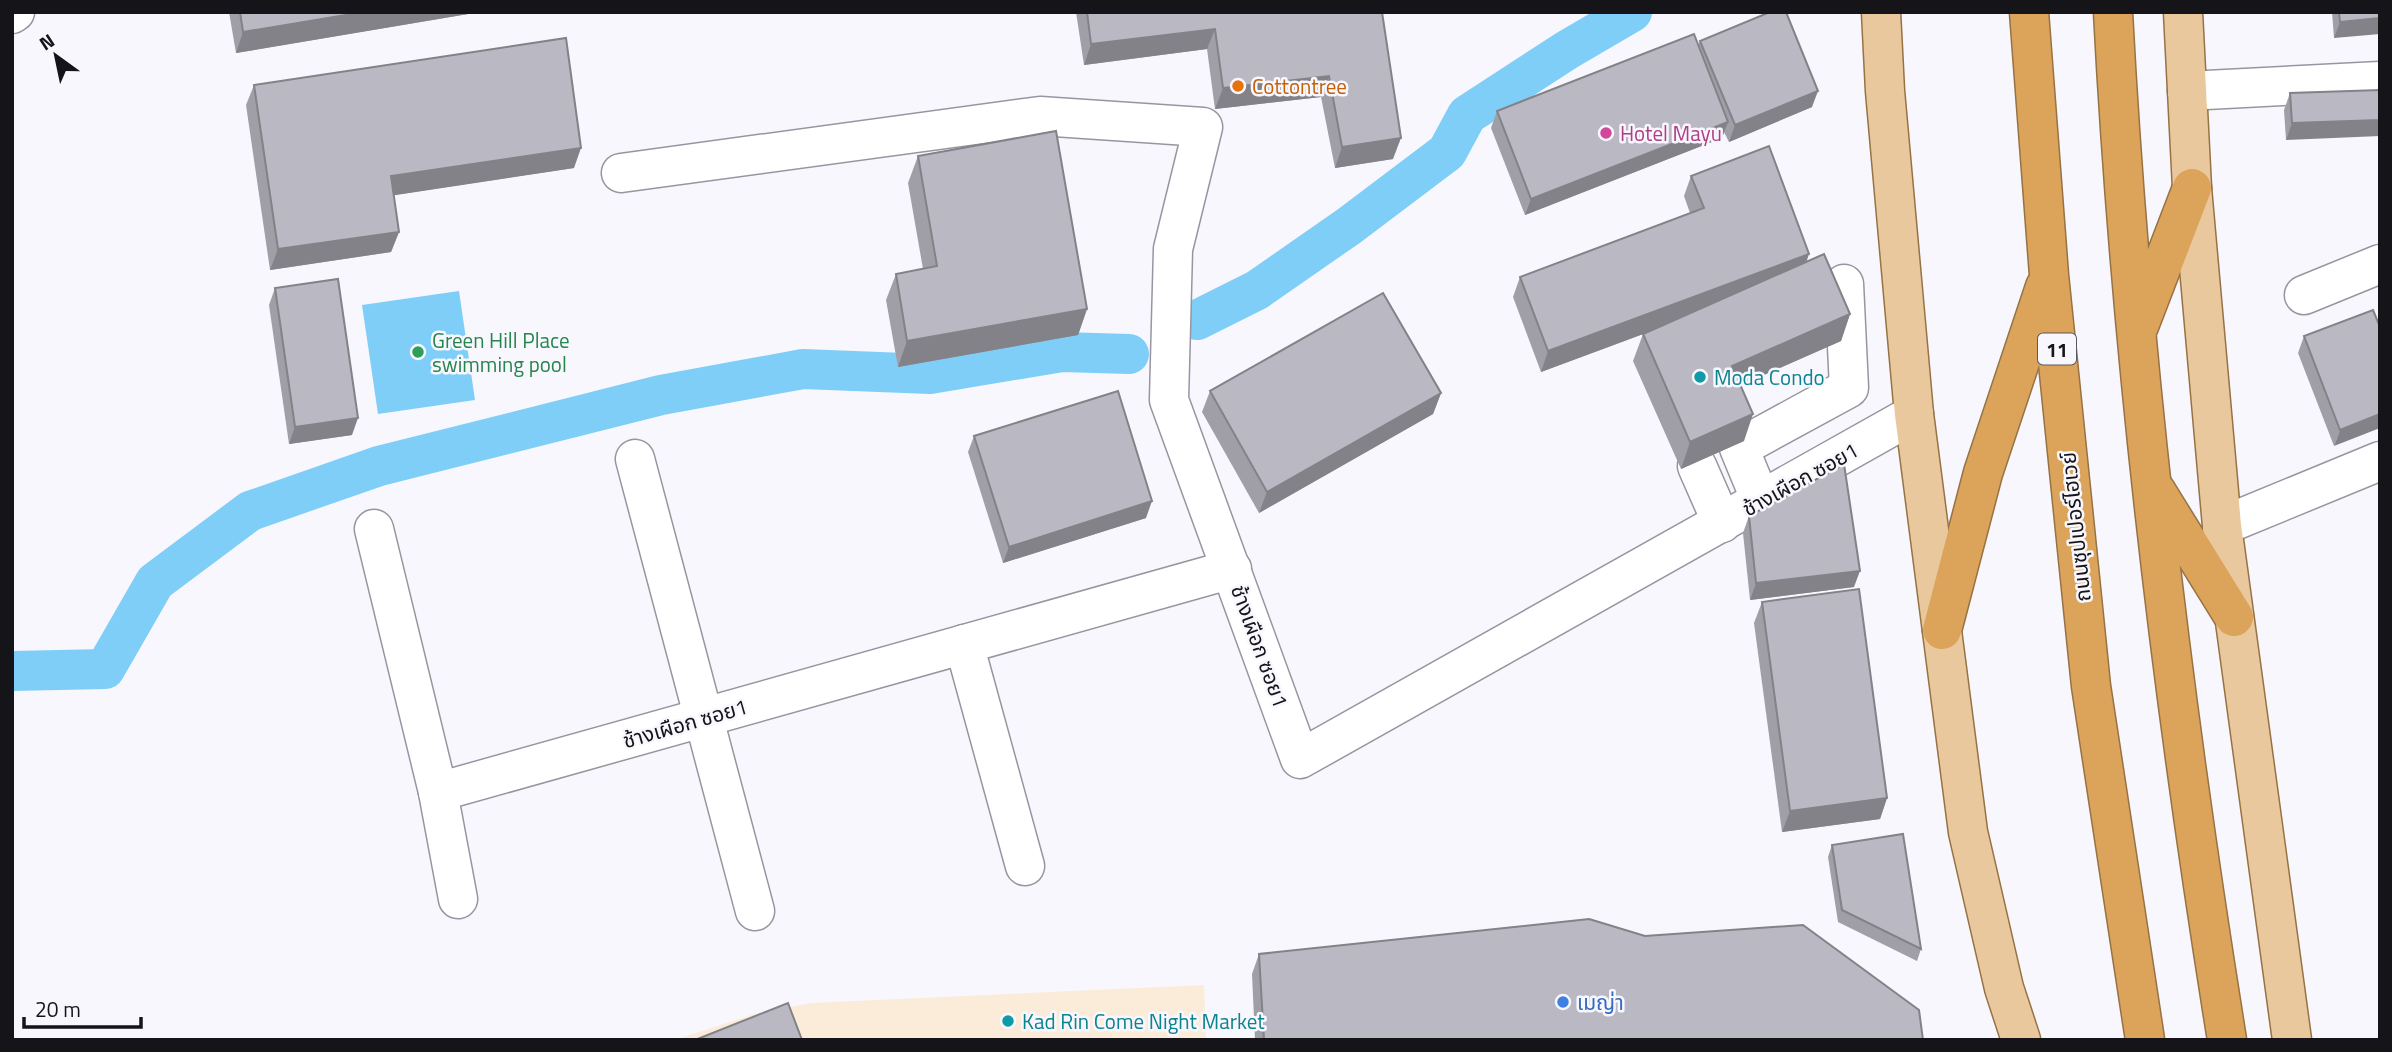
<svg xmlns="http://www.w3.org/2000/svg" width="2392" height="1052" font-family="'Titillium Web','Noto Sans Thai',sans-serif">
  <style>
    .commercial { fill: #fbecd9 }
    .water { fill: #7fcef8 }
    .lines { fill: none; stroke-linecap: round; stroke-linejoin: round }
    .canal { stroke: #7fcef8; stroke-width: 40 }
    .minor-casing { stroke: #9796a0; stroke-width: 41 }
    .major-casing { stroke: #967244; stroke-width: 41 }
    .highway-casing { stroke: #967244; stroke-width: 41 }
    .minor { stroke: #fff; stroke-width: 38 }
    .major { stroke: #eac89d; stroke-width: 38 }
    .highway { stroke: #dca45b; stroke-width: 38 }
    .wall { fill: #a09fa8 }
    .shaded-wall { fill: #828288 }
    .building { fill: #bab9c3; stroke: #828288; stroke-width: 2 }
    .food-dot { fill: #e8710a; stroke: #f8f7fe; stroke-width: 2.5 }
    .hotel-dot { fill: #d1479c; stroke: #f8f7fe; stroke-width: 2.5 }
    .leisure-dot { fill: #2e9e5b; stroke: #f8f7fe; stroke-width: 2.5 }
    .culture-dot { fill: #0f9aa8; stroke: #f8f7fe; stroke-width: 2.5 }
    .shop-dot { fill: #3f7fe0; stroke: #f8f7fe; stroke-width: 2.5 }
    .labels { text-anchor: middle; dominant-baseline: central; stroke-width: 5; stroke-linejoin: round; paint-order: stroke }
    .shield { fill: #f8f7fe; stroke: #59595e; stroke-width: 2 }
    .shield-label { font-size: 19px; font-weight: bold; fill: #151519 }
    .food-label { font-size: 21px; fill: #c56008; stroke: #f8f7fe; text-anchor: start }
    .hotel-label { font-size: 21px; fill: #b23c85; stroke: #f8f7fe; text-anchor: start }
    .leisure-label { font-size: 21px; fill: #27864d; stroke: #f8f7fe; text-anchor: start }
    .culture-label { font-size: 21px; fill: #0d838f; stroke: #f8f7fe; text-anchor: start }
    .street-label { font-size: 21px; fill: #151519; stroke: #f8f7fe }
    .shop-label { font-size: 21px; fill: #366cbe; stroke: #f8f7fe; text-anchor: start }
  </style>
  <rect width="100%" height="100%" fill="#f8f7fe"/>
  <polygon class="commercial" points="1204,985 1206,1040 674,1040 758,1013 811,1003"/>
  <polygon class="water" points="459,291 475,400 378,414 362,305"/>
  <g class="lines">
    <g class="canal">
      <polyline points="1197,320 1257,290 1349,226 1447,152 1467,115 1567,50 1632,12"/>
      <polyline points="12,671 105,669 155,582 250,511 379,466 661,395 803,369 930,374 1062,352 1129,354"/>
    </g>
    <g class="minor-casing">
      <g id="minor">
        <polyline points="12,14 15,12"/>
        <polyline points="2187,91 2380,81"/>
        <polyline points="621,173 1040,116 1203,127 1173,249 1169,400 1300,759 1914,414"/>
        <polyline points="2304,295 2380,264"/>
        <polyline points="635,459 755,911"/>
        <polyline points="1697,466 1722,523"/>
        <polyline points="1761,501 1739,448 1849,388 1844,284"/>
        <polyline points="2222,526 2380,461"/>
        <polyline points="374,529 438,792 458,899"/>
        <polyline points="964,644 1025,866"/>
        <polyline points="438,792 1232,569"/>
      </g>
    </g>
    <g class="major-casing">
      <g id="major">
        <polyline points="1881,12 1885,91 1914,414 1968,832 2004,988 2021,1040"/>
        <polyline points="2183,12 2192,188 2222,526 2292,1040"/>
      </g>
    </g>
    <g class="highway-casing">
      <g id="highway">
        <polyline points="2029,12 2049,275 2091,686 2145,1040"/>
        <path d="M2113 12C2131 357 2172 699 2227 1040"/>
        <polyline points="2139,326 2192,188"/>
        <polyline points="2156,491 2234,617"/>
        <polyline points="1942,630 1983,473 2045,287"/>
      </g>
    </g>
    <use href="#minor" class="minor"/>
    <use href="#major" class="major"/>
    <use href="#highway" class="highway"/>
  </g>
  <g class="wall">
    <polygon points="229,12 480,12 236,53"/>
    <polygon points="1076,12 1382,12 1393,159 1335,168 1321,97 1215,109 1207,49 1084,65"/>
    <polygon points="2332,12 2380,12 2334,38"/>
    <polygon points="1700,41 1812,107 1729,142 1724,132 1722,138 1525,215 1491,128 1497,111 1698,46"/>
    <polygon points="254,85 574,168 393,195 399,232 391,252 270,270 246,105"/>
    <polygon points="2380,90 2286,140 2284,110 2290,93"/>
    <polygon points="918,156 1087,309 1078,335 898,367 886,300 896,274 923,269 908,183"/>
    <polygon points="1691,176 1806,262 1850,314 1841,341 1741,385 1744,441 1681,469 1633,361 1643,334 1651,331 1541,372 1513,297 1520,277 1690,213 1684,196"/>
    <polygon points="275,288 352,435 289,444 269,305"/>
    <polygon points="2380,327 2334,446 2298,353 2304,336"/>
    <polygon points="1210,391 1441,393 1433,414 1259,513 1202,412"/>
    <polygon points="974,436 1146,518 1003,563 968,452"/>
    <polygon points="1749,516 1854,587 1750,600 1743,533"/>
    <polygon points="1762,602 1887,798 1880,819 1782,832 1754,623"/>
    <polygon points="1832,845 1921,949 1917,961 1838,922 1828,857"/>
    <polygon points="1259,954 1923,1040 1255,1040 1252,974"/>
  </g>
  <g class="shaded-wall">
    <polygon points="364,12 480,12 236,53 243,32"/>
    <polygon points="2380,18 2380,34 2334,38 2340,22"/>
    <polygon points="1215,29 1207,49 1084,65 1091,44"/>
    <polygon points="1329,76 1321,97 1215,109 1223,88"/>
    <polygon points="1818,91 1812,107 1729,142 1735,125"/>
    <polygon points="2380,120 2380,136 2286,140 2292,123"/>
    <polygon points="1728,122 1722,138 1525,215 1531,199"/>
    <polygon points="1401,138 1393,159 1335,168 1342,147"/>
    <polygon points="581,148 574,168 383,197 391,176"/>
    <polygon points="399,232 391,252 270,270 278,249"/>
    <polygon points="1809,254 1802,275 1541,372 1548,351"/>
    <polygon points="1087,309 1078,335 898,367 907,341"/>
    <polygon points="1850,314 1841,341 1723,393 1732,366"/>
    <polygon points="1441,393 1433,414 1259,513 1267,492"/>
    <polygon points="1753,414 1744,441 1681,469 1690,442"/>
    <polygon points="2380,414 2380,428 2334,446 2340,430"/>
    <polygon points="358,418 352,435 289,444 295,427"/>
    <polygon points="1152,501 1146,518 1003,563 1009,547"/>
    <polygon points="1860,571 1854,587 1750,600 1756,583"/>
    <polygon points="1887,798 1880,819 1782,832 1790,811"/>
  </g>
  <g class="building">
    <polygon points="240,12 364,12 243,32"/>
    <polygon points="1087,12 1382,12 1401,138 1342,147 1329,76 1223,88 1215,29 1091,44"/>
    <polygon points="1770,12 1786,12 1818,91 1735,125 1700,41"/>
    <polygon points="2339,12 2380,12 2380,18 2340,22"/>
    <polygon points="1694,34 1728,122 1531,199 1497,111"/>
    <polygon points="566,38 581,148 391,176 399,232 278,249 254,85"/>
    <polygon points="2380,90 2380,120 2292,123 2290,93"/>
    <polygon points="1056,131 1087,309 907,341 896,274 937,266 918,156"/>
    <polygon points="1769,146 1809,254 1548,351 1520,277 1704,208 1691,176"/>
    <polygon points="1824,254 1850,314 1732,366 1753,414 1690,442 1643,334"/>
    <polygon points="338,279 358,418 295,427 275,288"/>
    <polygon points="1383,293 1441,393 1267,492 1210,391"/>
    <polygon points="2373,310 2380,327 2380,414 2340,430 2304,336"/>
    <polygon points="1118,391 1152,501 1009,547 974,436"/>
    <polygon points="1844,464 1860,571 1756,583 1749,516"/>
    <polygon points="1859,589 1887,798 1790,811 1762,602"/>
    <polygon points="1903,834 1921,949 1842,910 1832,845"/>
    <polygon points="1589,919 1645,936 1803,925 1919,1010 1923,1040 1264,1040 1259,954"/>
    <polygon points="788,1003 802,1040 695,1040"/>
  </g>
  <circle class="food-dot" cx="1238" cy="86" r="7"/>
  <circle class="hotel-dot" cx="1606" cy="133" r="7"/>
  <circle class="leisure-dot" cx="418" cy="352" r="7"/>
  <g class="culture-dot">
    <circle cx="1700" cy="377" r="7"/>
    <circle cx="1008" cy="1021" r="7"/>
  </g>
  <circle class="shop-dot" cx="1563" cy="1002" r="7"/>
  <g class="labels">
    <rect class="shield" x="2038" y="333.5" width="38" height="31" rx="5"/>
    <g class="shield-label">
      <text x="2057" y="349">11</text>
    </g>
    <g class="food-label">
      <text x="1252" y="86">Cottontree</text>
    </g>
    <g class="hotel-label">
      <text x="1620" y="133">Hotel Mayu</text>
    </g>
    <g class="leisure-label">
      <text x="432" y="340">Green Hill Place<tspan x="432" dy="24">swimming pool</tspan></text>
    </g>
    <g class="culture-label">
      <text x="1714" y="377">Moda Condo</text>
      <text x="1022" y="1021">Kad Rin Come Night Market</text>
    </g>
    <g class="street-label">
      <text transform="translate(1800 479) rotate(-29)">ช้างเผือก ซอย1</text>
      <text transform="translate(2075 527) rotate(-96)">ถนนซุปเปอร์ไฮเวย์</text>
      <text transform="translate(1260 646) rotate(70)">ช้างเผือก ซอย1</text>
      <text transform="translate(685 723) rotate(-16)">ช้างเผือก ซอย1</text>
    </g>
    <g class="shop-label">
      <text x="1577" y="1002">เมญ่า</text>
    </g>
  </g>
  <rect width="2392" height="1052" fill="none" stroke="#151519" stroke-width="28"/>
  <g transform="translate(56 56) rotate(327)" stroke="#f8f7fe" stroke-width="5" paint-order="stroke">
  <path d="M0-5L12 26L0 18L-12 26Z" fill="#151519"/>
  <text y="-10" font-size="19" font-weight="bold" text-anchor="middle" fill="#151519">N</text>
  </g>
  <path d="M24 1017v10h117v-10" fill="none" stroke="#151519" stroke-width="3.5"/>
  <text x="35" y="1017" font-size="21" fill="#151519" stroke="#f8f7fe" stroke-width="5" paint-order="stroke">20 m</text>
</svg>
